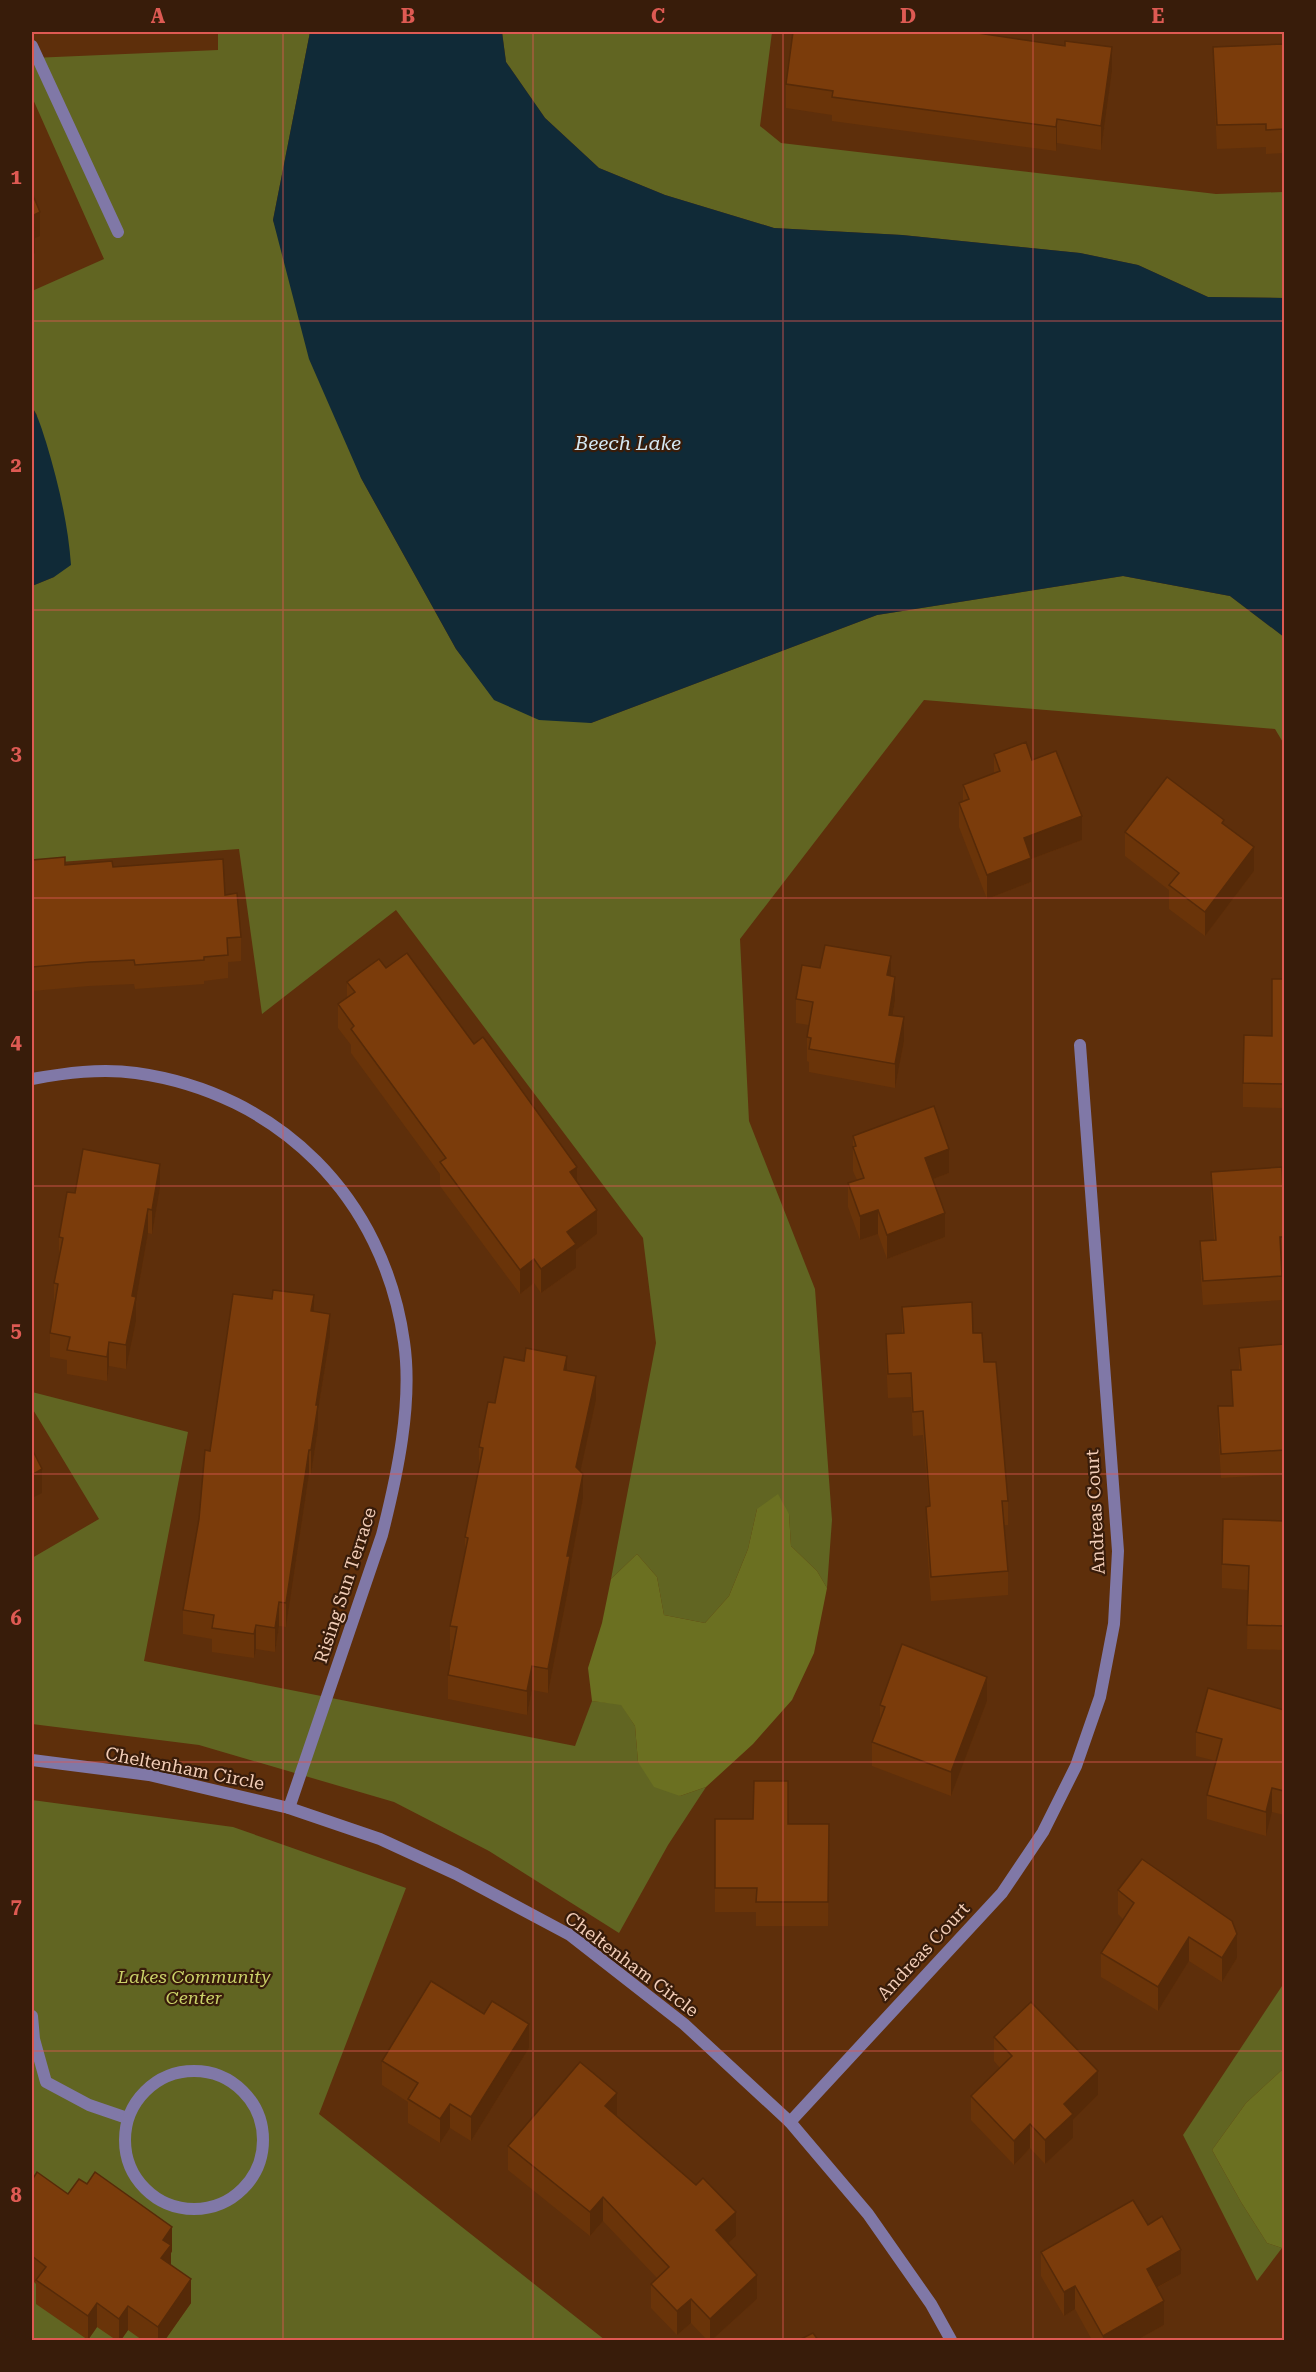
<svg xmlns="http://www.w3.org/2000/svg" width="1316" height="2372" font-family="'Roboto Serif',serif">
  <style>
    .green { fill: #616522 }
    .forest { fill: #6b7021 }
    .water { fill: #102a37 }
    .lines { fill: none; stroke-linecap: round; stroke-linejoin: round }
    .lane { stroke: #8078a7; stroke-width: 12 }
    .street { stroke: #8078a7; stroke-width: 12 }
    .wall { fill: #6a3409 }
    .shaded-wall { fill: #562a08 }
    .building { fill: #7b3c0b; stroke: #562a08; stroke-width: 1.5 }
    .grid { fill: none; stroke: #de5a53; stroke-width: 1.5; stroke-opacity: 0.55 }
    .labels { text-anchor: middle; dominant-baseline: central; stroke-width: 4.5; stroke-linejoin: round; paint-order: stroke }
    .street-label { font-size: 18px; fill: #f2cdb7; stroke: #381c0a }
    .park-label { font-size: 18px; font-style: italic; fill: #cad168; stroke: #381c0a }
    .water-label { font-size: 20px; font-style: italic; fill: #d4e8f3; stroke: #381c0a }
    .neatline { fill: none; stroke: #de5a53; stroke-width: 2 }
    .grid-label { font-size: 20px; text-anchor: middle; font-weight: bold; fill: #de5a53 }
  </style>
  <rect width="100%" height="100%" fill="#5e2f0b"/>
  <g class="green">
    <polygon points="218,32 310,32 273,220 361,478 456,649 495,700 591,723 877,615 1123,576 1230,596 1284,637 1284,744 1275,729 924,700 740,939 749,1121 815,1289 832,1520 827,1588 817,1571 791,1546 789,1514 757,1509 748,1549 729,1596 705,1623 664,1615 657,1577 637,1554 611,1579 656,1343 643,1238 396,910 262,1014 239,849 32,864 32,586 54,577 37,415 32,407 32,291 104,259 32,97 32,58 218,50"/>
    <polygon points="502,32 772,32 760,126 781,143 1216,194 1284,192 1284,298 1208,297 1138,265 1080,253 902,235 774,228 665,195 599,168 545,118 506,62"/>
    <polygon points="32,1392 188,1432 144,1661 575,1746 592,1701 621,1704 635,1726 638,1762 680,1796 706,1787 668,1845 619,1933 489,1851 394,1802 199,1745 32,1724 32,1558 99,1519 32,1408"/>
    <polygon points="32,1800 233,1827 406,1888 319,2114 605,2340 32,2340"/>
    <polygon points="1284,1983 1284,2068 1246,2103 1212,2150 1241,2202 1267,2243 1282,2248 1257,2281 1183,2135"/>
  </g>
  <g class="forest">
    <polygon points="778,1494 789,1514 791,1546 817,1571 827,1588 814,1653 792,1700 753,1744 706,1787 680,1796 654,1787 638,1762 635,1726 621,1705 592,1701 588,1668 602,1623 611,1579 637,1554 657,1577 664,1615 705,1623 729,1596 748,1549 757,1509"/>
    <polygon points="1284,2068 1284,2245 1282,2248 1267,2243 1241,2202 1212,2150 1246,2103"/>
  </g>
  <g class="water">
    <polygon points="310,32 502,32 506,62 545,118 599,168 665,195 774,228 902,235 1080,253 1138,265 1208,297 1284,298 1284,637 1230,596 1123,576 877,615 591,723 539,720 494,700 456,649 361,478 309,359 273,220"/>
    <path d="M32 407C39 418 42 430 46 442 58 482 68 523 71 565L54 577 32 586Z"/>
  </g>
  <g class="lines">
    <g class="lane">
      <polyline points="32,2016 34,2039 46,2082 89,2105 127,2118"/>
      <circle cx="194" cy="2140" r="69"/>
    </g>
    <g class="street">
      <polyline points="32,46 118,232"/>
      <path d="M32 1079C65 1073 101 1068 136 1073 279 1093 384 1198 404 1342 413 1403 397 1476 382 1535L289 1808"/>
      <polyline points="32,1760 149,1775 289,1808 380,1839 456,1874 570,1935 684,2024 790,2122 868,2214 931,2304 951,2340"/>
      <polyline points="790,2122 1002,1893 1043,1832 1076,1766 1100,1697 1114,1624 1118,1551 1080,1045"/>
    </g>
  </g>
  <g class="wall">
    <polygon points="1284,44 1284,153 1266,154 1266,147 1217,149 1213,71 1213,47"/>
    <polygon points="1112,71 1101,150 1057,143 1056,151 832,121 832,115 786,108 786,84"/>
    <polygon points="994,754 1032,760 1082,840 1031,859 1031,882 987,899 959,827 959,803 963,801 963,785 994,774"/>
    <polygon points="1224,825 1254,871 1205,936 1169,909 1169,890 1125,856 1125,832"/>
    <polygon points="32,860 65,865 113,867 225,895 241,937 241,961 228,962 228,978 204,981 204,984 135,989 134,984 89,986 32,991"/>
    <polygon points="386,968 474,1044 577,1181 597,1234 576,1250 576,1268 541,1293 534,1283 520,1294 440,1186 440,1174 351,1053 351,1045 338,1028 338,1004 347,997 347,982"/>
    <polygon points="820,968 891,976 895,1000 893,1015 904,1041 895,1088 809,1072 809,1062 807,1061 807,1037 809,1025 796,1023 796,999"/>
    <polygon points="1284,979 1284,1108 1243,1107 1243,1083 1272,1036"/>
    <polygon points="853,1136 949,1173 933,1179 945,1237 887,1259 878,1234 860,1240 848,1207 848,1183 857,1180 853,1171"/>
    <polygon points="1211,1172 1284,1216 1284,1261 1281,1261 1282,1300 1203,1305 1200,1265 1200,1241 1214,1240 1211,1195"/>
    <polygon points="160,1188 152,1234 148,1233 136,1301 136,1321 126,1369 109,1366 107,1381 67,1374 67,1360 50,1357 50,1333 54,1307 54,1283 59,1256 59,1237 75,1193"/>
    <polygon points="902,1307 973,1333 984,1362 1008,1501 1008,1525 1004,1525 1008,1571 1008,1595 931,1601 926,1531 926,1507 929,1506 923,1435 913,1436 911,1397 888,1398 886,1358 886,1334 902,1333"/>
    <polygon points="314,1311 330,1337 318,1410 318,1429 311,1474 309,1474 286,1627 279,1626 275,1652 256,1649 254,1658 212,1652 212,1639 183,1634 183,1610 210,1451"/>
    <polygon points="1284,1344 1284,1474 1221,1478 1218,1430 1218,1406 1232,1406 1231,1370 1239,1370 1239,1348"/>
    <polygon points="567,1370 596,1400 580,1471 583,1498 570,1568 570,1580 548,1693 532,1690 527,1715 448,1699 448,1675 452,1650 450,1650 450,1626 465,1554 465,1537 479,1470 479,1447 495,1403"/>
    <polygon points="1284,1521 1284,1650 1247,1649 1248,1590 1222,1588 1222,1564"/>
    <polygon points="987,1701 951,1796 872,1766 872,1742 880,1722 880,1705"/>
    <polygon points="1284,1710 1284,1815 1272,1812 1266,1836 1207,1819 1207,1795 1216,1761 1196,1756 1196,1732"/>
    <polygon points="715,1819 788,1824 829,1824 828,1926 756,1926 756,1912 715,1912"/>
    <polygon points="1118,1890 1237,1958 1222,1982 1189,1961 1158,2011 1101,1977 1101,1953 1123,1919 1118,1914"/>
    <polygon points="994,2037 1098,2095 1073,2120 1073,2138 1045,2164 1030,2148 1014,2165 971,2120 971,2096 1000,2068 994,2061"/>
    <polygon points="529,2048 471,2141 450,2128 440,2143 408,2123 408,2102 382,2085 382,2061"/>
    <polygon points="617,2117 736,2236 728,2243 757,2299 712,2340 707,2340 691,2323 677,2335 651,2308 651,2284 657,2278 603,2221 590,2236 508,2170 508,2146"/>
    <polygon points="32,2180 68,2194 172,2251 171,2253 171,2265 191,2303 165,2340 142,2340 128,2330 121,2340 116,2340 97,2327 88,2340 36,2304 36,2284 32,2280"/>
    <polygon points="1148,2225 1181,2274 1157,2288 1164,2325 1137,2340 1092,2340 1075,2309 1064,2316 1041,2276 1041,2252"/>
  </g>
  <g class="shaded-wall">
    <polygon points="1112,47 1112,71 1101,150 1101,126"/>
    <polygon points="1057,119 1057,143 1056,151 1056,127"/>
    <polygon points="40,212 40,236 35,238 35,253 32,255 32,216"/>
    <polygon points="1082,816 1082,840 1031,859 1031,882 987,899 987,875 1024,838"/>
    <polygon points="1254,847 1254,871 1205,936 1205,912"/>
    <polygon points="891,956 891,980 887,975"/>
    <polygon points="895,977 895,1000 889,1039 889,1015"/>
    <polygon points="904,1017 904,1041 895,1088 895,1064"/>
    <polygon points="949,1149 949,1173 925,1182 925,1158"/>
    <polygon points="160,1164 160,1188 152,1234 152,1210"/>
    <polygon points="577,1167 577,1191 570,1172"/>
    <polygon points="148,1209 148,1233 136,1301 136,1321 126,1369 126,1345 132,1296"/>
    <polygon points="597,1210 597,1234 576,1250 576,1268 541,1293 541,1269 567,1232"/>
    <polygon points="878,1210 878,1234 860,1240 860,1216"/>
    <polygon points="945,1213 945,1237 887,1259 887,1235"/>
    <polygon points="534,1259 534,1283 520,1294 520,1270"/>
    <polygon points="314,1295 314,1319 311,1311"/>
    <polygon points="330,1314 330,1337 318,1410 318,1429 311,1474 311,1450 316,1405"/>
    <polygon points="109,1342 109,1366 107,1381 107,1357"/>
    <polygon points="567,1356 567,1380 564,1370"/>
    <polygon points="596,1376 596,1400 576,1491 576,1467"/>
    <polygon points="309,1450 309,1474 286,1627 286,1603"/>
    <polygon points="42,1469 42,1493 32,1498 32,1475"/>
    <polygon points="583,1474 583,1498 570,1568 570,1580 548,1693 548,1669 567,1556"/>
    <polygon points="279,1602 279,1626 275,1652 275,1628"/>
    <polygon points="256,1625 256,1649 254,1658 254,1634"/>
    <polygon points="532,1666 532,1690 527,1715 527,1691"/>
    <polygon points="987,1677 987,1701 951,1796 951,1772"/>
    <polygon points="1272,1788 1272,1812 1266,1836 1266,1812"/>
    <polygon points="1237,1934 1237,1958 1222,1982 1222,1958"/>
    <polygon points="1189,1937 1189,1961 1158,2011 1158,1987"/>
    <polygon points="529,2024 529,2048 471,2141 471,2117"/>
    <polygon points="1098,2071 1098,2095 1073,2120 1073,2138 1045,2164 1045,2140 1064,2104"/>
    <polygon points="617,2093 617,2116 605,2106"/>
    <polygon points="450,2104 450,2128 440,2143 440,2119"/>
    <polygon points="1030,2124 1030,2148 1014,2165 1014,2141"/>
    <polygon points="603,2197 603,2221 590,2236 590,2212"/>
    <polygon points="736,2212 736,2236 716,2254 716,2230"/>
    <polygon points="172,2227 172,2251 171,2253 171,2269 161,2258 163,2240"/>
    <polygon points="1181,2250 1181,2274 1147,2293 1147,2269"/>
    <polygon points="757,2275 757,2299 712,2340 710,2340 710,2319"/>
    <polygon points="191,2279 191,2303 165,2340 158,2340 158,2327"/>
    <polygon points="1075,2286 1075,2309 1064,2316 1064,2292"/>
    <polygon points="691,2299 691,2323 677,2335 677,2311"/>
    <polygon points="1164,2301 1164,2325 1137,2340 1103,2340 1103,2336"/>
    <polygon points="97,2303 97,2327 88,2340 88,2316"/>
    <polygon points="128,2306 128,2330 121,2340 119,2340 119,2319"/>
  </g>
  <g class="building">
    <polygon points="793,32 971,32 1065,46 1065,41 1112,47 1101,126 1057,119 1056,127 832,97 833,91 786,84"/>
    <polygon points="1284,44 1284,129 1266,130 1266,124 1217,125 1213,47"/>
    <polygon points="32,193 40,212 32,216"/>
    <polygon points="32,221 35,230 32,231"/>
    <polygon points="1026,742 1032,760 1056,751 1082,816 1024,838 1031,858 987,875 959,803 969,799 963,785 1000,771 994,754"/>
    <polygon points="1167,777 1224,820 1222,823 1254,847 1205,912 1169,885 1179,873 1125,832"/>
    <polygon points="65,857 65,865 112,861 113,867 223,859 225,895 237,893 241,937 227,938 228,955 204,957 204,960 135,965 134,960 89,962 32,967 32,860"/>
    <polygon points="825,945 891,956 887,975 895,977 889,1015 904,1017 895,1064 809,1049 811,1038 807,1037 813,1002 796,999 802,965 820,968"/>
    <polygon points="407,953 474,1044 483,1037 577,1167 570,1172 597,1210 567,1232 576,1244 541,1269 534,1259 520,1270 440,1162 446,1158 351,1029 354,1026 338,1004 355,992 347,982 379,959 386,968"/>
    <polygon points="1272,979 1284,979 1284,1084 1243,1083 1244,1035 1272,1036"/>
    <polygon points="934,1106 949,1149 925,1158 945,1213 887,1235 878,1210 860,1216 848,1183 864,1178 853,1147 856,1146 853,1136"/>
    <polygon points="83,1149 160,1164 152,1210 148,1209 132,1296 136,1297 126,1345 109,1342 107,1357 67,1350 70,1337 50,1333 58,1284 54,1283 63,1238 59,1237 67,1192 75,1193"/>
    <polygon points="1282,1167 1284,1216 1284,1237 1280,1237 1282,1276 1203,1281 1200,1241 1216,1240 1211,1172"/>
    <polygon points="273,1290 314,1295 311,1311 330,1314 316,1405 318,1405 311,1450 309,1450 286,1603 279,1602 275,1628 256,1625 254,1634 212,1628 214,1615 183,1610 199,1519 205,1450 210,1451 233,1294 272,1299"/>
    <polygon points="972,1302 973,1333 982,1333 984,1362 996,1362 1008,1501 1002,1501 1008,1571 931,1577 926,1507 930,1506 923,1411 913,1412 911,1373 888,1374 886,1334 904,1333 902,1307"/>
    <polygon points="1284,1344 1284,1450 1221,1454 1218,1406 1233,1406 1231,1370 1241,1370 1239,1348"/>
    <polygon points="526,1348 567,1356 564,1370 596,1376 576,1467 583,1474 567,1556 570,1556 548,1669 532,1666 527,1691 448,1675 457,1627 450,1626 468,1538 465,1537 483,1448 479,1447 488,1402 495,1403 504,1357 524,1361"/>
    <polygon points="32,1449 42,1469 32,1475"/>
    <polygon points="1223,1519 1284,1521 1284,1626 1247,1625 1249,1566 1222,1564"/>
    <polygon points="902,1644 987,1677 951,1772 872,1742 885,1707 880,1705"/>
    <polygon points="1208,1688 1284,1710 1284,1791 1272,1788 1266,1812 1207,1795 1222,1739 1196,1732"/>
    <polygon points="754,1781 788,1781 788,1824 829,1824 828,1902 756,1902 757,1888 715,1888 715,1819 753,1819"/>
    <polygon points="1142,1859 1232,1921 1237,1934 1222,1958 1189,1937 1158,1987 1101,1953 1134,1903 1118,1890"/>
    <polygon points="431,1981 484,2014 492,2001 529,2024 471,2117 450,2104 440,2119 408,2099 418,2083 382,2061"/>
    <polygon points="1031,2002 1098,2071 1064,2104 1073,2114 1045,2140 1030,2124 1014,2141 971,2096 1012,2056 994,2037"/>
    <polygon points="580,2062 617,2093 605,2106 696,2185 703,2178 736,2212 716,2230 757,2275 710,2319 691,2299 677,2311 651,2284 669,2267 603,2197 590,2212 508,2146"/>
    <polygon points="37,2172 68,2194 79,2179 87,2184 95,2172 172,2227 163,2240 171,2245 161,2258 191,2279 158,2327 128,2306 119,2319 97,2303 88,2316 36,2280 46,2267 32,2256 32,2180"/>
    <polygon points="1133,2200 1148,2225 1162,2216 1181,2250 1147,2269 1164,2301 1103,2336 1075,2286 1064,2292 1041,2252"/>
    <polygon points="813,2333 818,2340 799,2340"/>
  </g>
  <path class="grid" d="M283 32V2340M533 32V2340M783 32V2340M1033 32V2340M32 321H1284M32 610H1284M32 898H1284M32 1186H1284M32 1474H1284M32 1762H1284M32 2051H1284"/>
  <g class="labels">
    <g class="street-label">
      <text transform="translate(1095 1512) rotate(-93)">Andreas Court</text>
      <text transform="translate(345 1585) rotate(-72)">Rising Sun Terrace</text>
      <text transform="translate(185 1768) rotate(11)">Cheltenham Circle</text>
      <text transform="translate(923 1951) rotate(-47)">Andreas Court</text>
      <text transform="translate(632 1964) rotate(37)">Cheltenham Circle</text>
    </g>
    <g class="park-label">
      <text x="194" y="1976">Lakes Community<tspan x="194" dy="21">Center</tspan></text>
    </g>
    <g class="water-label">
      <text x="628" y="443">Beech Lake</text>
    </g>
  </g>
  <rect width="1316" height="2372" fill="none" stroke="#381c0a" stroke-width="66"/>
  <rect x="33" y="33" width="1250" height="2306" class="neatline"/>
  <g class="grid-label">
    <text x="158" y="23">A</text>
    <text x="408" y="23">B</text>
    <text x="658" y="23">C</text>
    <text x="908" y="23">D</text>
    <text x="1158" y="23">E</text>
    <text x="16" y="184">1</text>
    <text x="16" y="472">2</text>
    <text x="16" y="760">3</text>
    <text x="16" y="1049">4</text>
    <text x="16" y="1337">5</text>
    <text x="16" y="1625">6</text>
    <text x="16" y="1913">7</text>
    <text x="16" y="2202">8</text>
  </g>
</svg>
